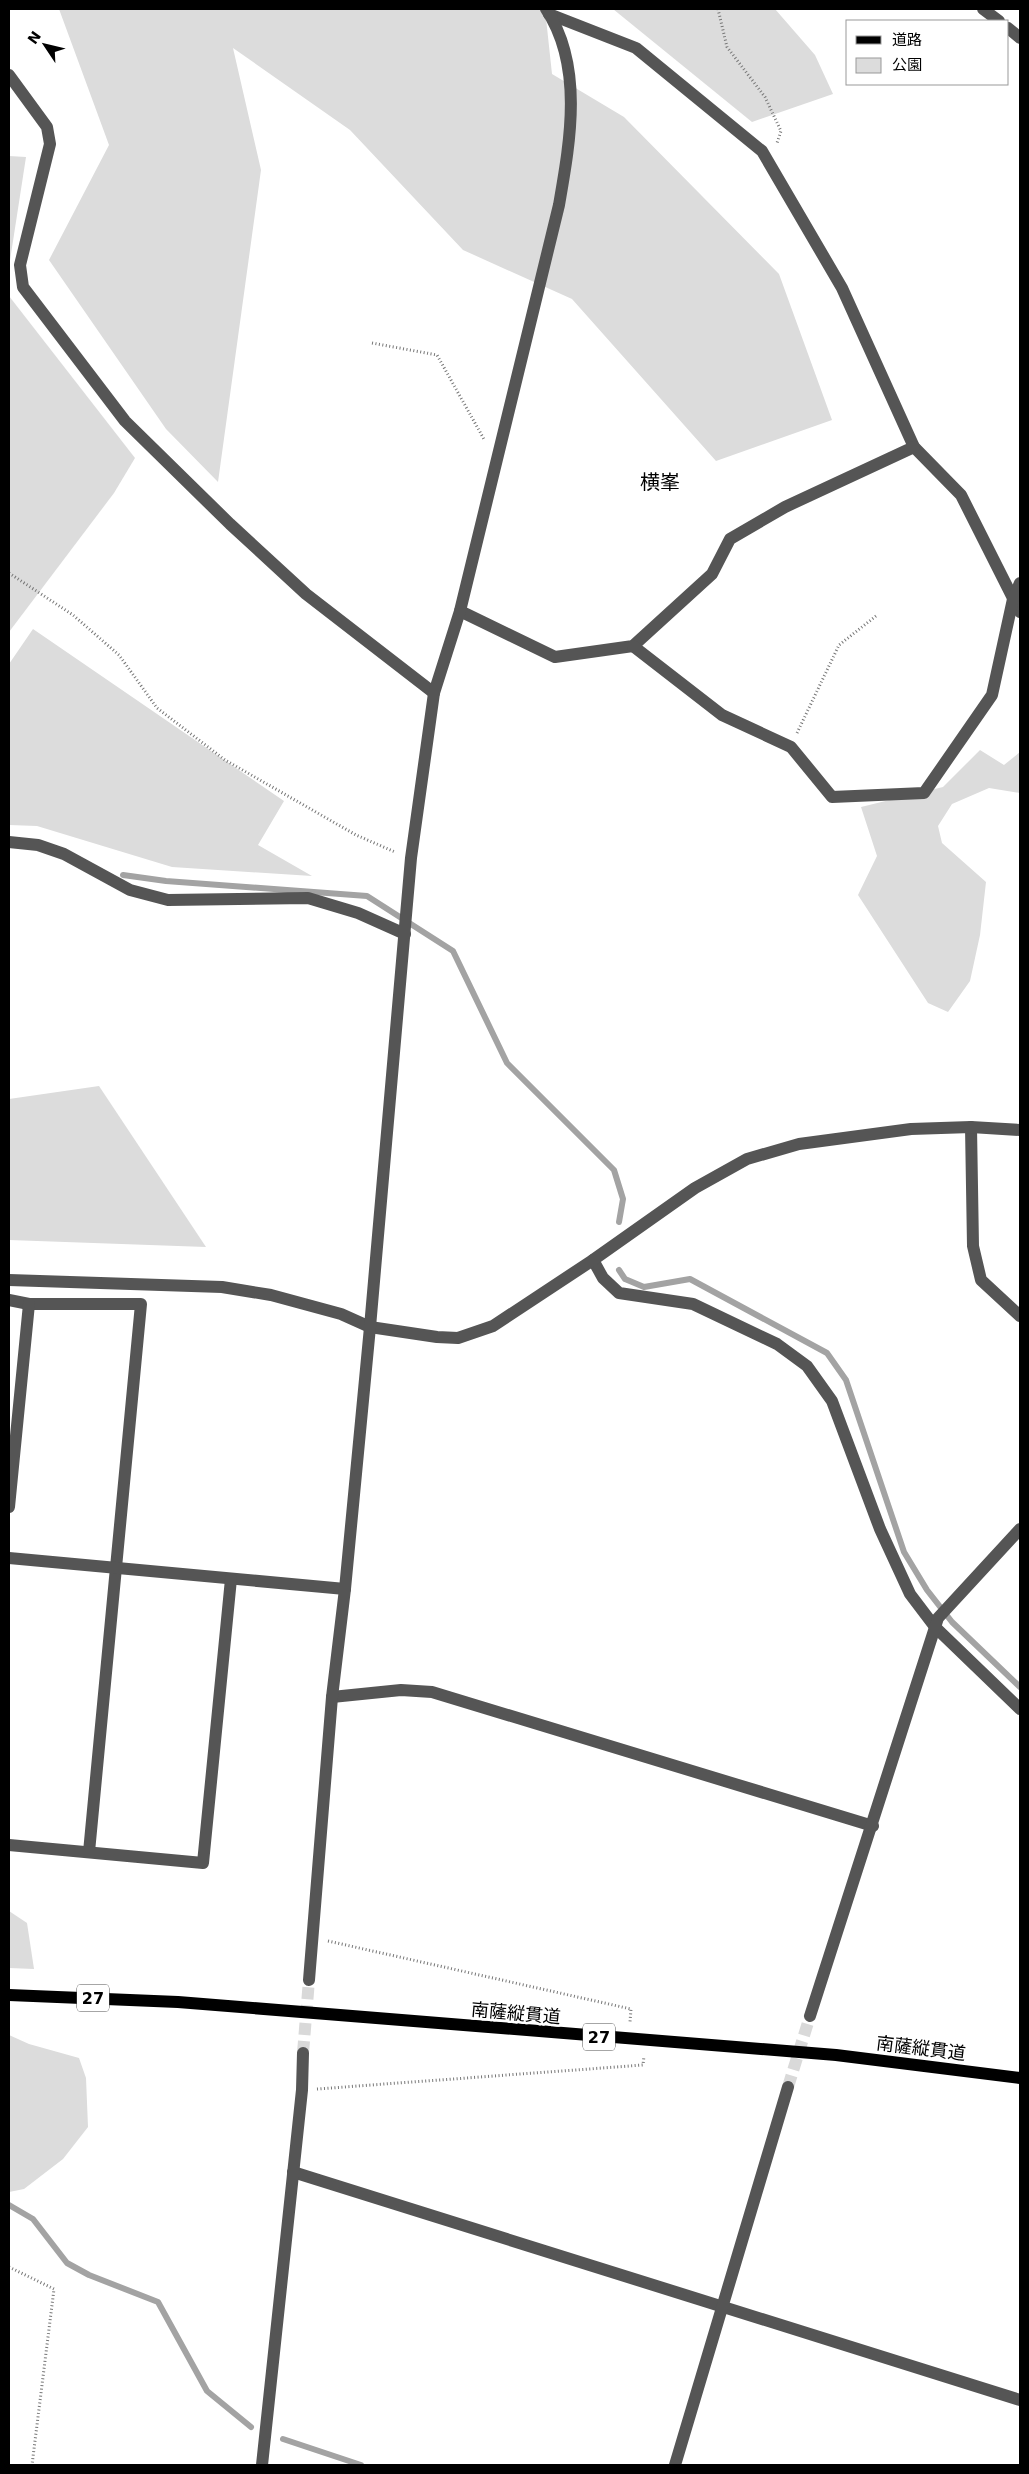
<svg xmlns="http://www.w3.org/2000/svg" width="1029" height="2474" font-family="'DejaVu Sans','Noto Sans JP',sans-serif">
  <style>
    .green { fill: #dcdcdc }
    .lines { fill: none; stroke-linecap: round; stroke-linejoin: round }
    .stream { stroke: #a3a3a3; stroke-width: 6 }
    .minor-tunnel { stroke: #d9d9d9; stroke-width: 12; stroke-dasharray: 12 6; stroke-linecap: butt }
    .path { stroke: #777; stroke-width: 3; stroke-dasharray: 1 2.5; stroke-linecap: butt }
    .minor { stroke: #555; stroke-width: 12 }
    .major { stroke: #000; stroke-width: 12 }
    .labels { text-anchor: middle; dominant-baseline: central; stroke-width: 5; stroke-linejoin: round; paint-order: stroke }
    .shield { fill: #fff; stroke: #4c4c4c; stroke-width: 1 }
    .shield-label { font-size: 16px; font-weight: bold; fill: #000 }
    .street-label { font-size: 18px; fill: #000; stroke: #fff }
    .quarter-label { font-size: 20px; fill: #000; stroke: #fff }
  </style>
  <rect width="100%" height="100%" fill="#fff"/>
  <g class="green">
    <polygon points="59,9 545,9 552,74 624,117 779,274 832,420 716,461 572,299 463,250 350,130 233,48 261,170 218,482 166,429 49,260 109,145"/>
    <polygon points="613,9 775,9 815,55 833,94 752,122"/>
    <polygon points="9,156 26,157 9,267"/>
    <polygon points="9,296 135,458 114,493 9,632"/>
    <polygon points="33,629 284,801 258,845 312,876 172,867 37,826 9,825 9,664"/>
    <polygon points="980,750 1004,765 1020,752 1020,793 989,788 952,804 938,826 942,843 986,882 980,935 970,981 948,1012 928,1003 858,895 877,856 861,807 943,787"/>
    <polygon points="99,1086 206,1247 9,1240 9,1099"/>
    <polygon points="9,1911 27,1923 34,1969 9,1968"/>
    <polygon points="9,2035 29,2044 79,2058 86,2078 88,2127 63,2159 24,2189 9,2192"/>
  </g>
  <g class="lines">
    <g class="stream">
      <polyline points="123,875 166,881 367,896 453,951 507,1063 614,1170 623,1199 619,1222"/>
      <polyline points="619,1270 625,1279 644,1287 690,1279 827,1353 846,1380 904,1552 927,1590 952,1622 1020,1687"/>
      <polyline points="9,2205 33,2219 67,2263 89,2275 158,2302 207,2391 251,2427"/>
      <polyline points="283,2439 361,2465"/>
    </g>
    <g class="minor-tunnel">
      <polyline points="303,2053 309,1980"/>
      <polyline points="788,2087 810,2016"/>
    </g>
    <g class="path">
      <polyline points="718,9 727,47 765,97 781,131 777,143"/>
      <polyline points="372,343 437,355 485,441"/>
      <polyline points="9,573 73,615 119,655 157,708 225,760 356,835 395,852"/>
      <polyline points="797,733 839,645 876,616"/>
      <polyline points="328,1941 631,2009 630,2022"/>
      <polyline points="317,2089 643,2065 644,2056"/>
      <polyline points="9,2267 54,2289 32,2465"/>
    </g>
    <g class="minor">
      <polyline points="983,9 999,21"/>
      <polyline points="549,14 636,48 762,151 842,288 914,447 961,495 1020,612"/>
      <polyline points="1008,28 1020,38"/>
      <polyline points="9,75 47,127 50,144 20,265 23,287 125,421 230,524 306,594 434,693"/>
      <polyline points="460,611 555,657 633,646 712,574 730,539 785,507 914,447"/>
      <polyline points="633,646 722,715 791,747 832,797 924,793 992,695 1013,599 1020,583"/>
      <polyline points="9,842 38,845 64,854 130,890 168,900 308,898 358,913 405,934"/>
      <polyline points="971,1127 973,1246 981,1280 1020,1316"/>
      <polyline points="593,1260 603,1278 619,1293 693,1304 777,1344 807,1366 832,1401 880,1529 910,1594 935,1627 1020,1709"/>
      <polyline points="9,1280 222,1287 271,1295 341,1314 370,1327 437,1337 458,1338 493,1326 593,1260 695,1188 747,1159 799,1144 911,1129 971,1127 1020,1130"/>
      <polyline points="9,1300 29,1304 141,1304 89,1852"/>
      <polyline points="9,1507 29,1304"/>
      <polyline points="9,1558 345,1589"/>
      <polyline points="332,1697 401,1690 432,1692 873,1826"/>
      <polyline points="9,1845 203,1863 231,1579"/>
      <path d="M309 1980 332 1697 345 1589 370 1327 411 858 434 693 460 611 559 205C570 142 584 66 546 9"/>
      <polyline points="810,2016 938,1618 1020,1529"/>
      <polyline points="293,2172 1020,2400"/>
      <polyline points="262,2465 302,2090 303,2053"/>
      <polyline points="675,2465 788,2087"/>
    </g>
    <polyline class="major" points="9,1995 178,2002 836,2055 1020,2078"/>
  </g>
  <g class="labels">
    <g class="shield">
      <rect x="77" y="1984.5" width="32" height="27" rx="4"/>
      <rect x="583" y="2023.5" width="32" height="27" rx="4"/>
    </g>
    <g class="shield-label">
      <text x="93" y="1998">27</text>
      <text x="599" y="2037">27</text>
    </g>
    <g class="street-label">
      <text transform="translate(516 2013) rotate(5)">南薩縦貫道</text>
      <text transform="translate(921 2048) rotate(7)">南薩縦貫道</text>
    </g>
    <g class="quarter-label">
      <text x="660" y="482">横峯</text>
    </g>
  </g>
  <rect width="1029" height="2474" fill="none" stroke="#000000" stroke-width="20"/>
  <rect x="846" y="20" width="162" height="65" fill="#ffffff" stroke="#999999"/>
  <rect x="856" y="36" width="25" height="8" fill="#000000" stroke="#999999"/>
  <text x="892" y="45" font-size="15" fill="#000000">道路</text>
  <rect x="856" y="58" width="25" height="15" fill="#dcdcdc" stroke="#999999"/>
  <text x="892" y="70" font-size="15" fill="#000000">公園</text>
  <g transform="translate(45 45) rotate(305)" stroke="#ffffff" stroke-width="4" paint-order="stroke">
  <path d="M0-4L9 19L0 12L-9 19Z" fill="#000000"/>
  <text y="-8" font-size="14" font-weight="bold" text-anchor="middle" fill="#000000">N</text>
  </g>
</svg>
